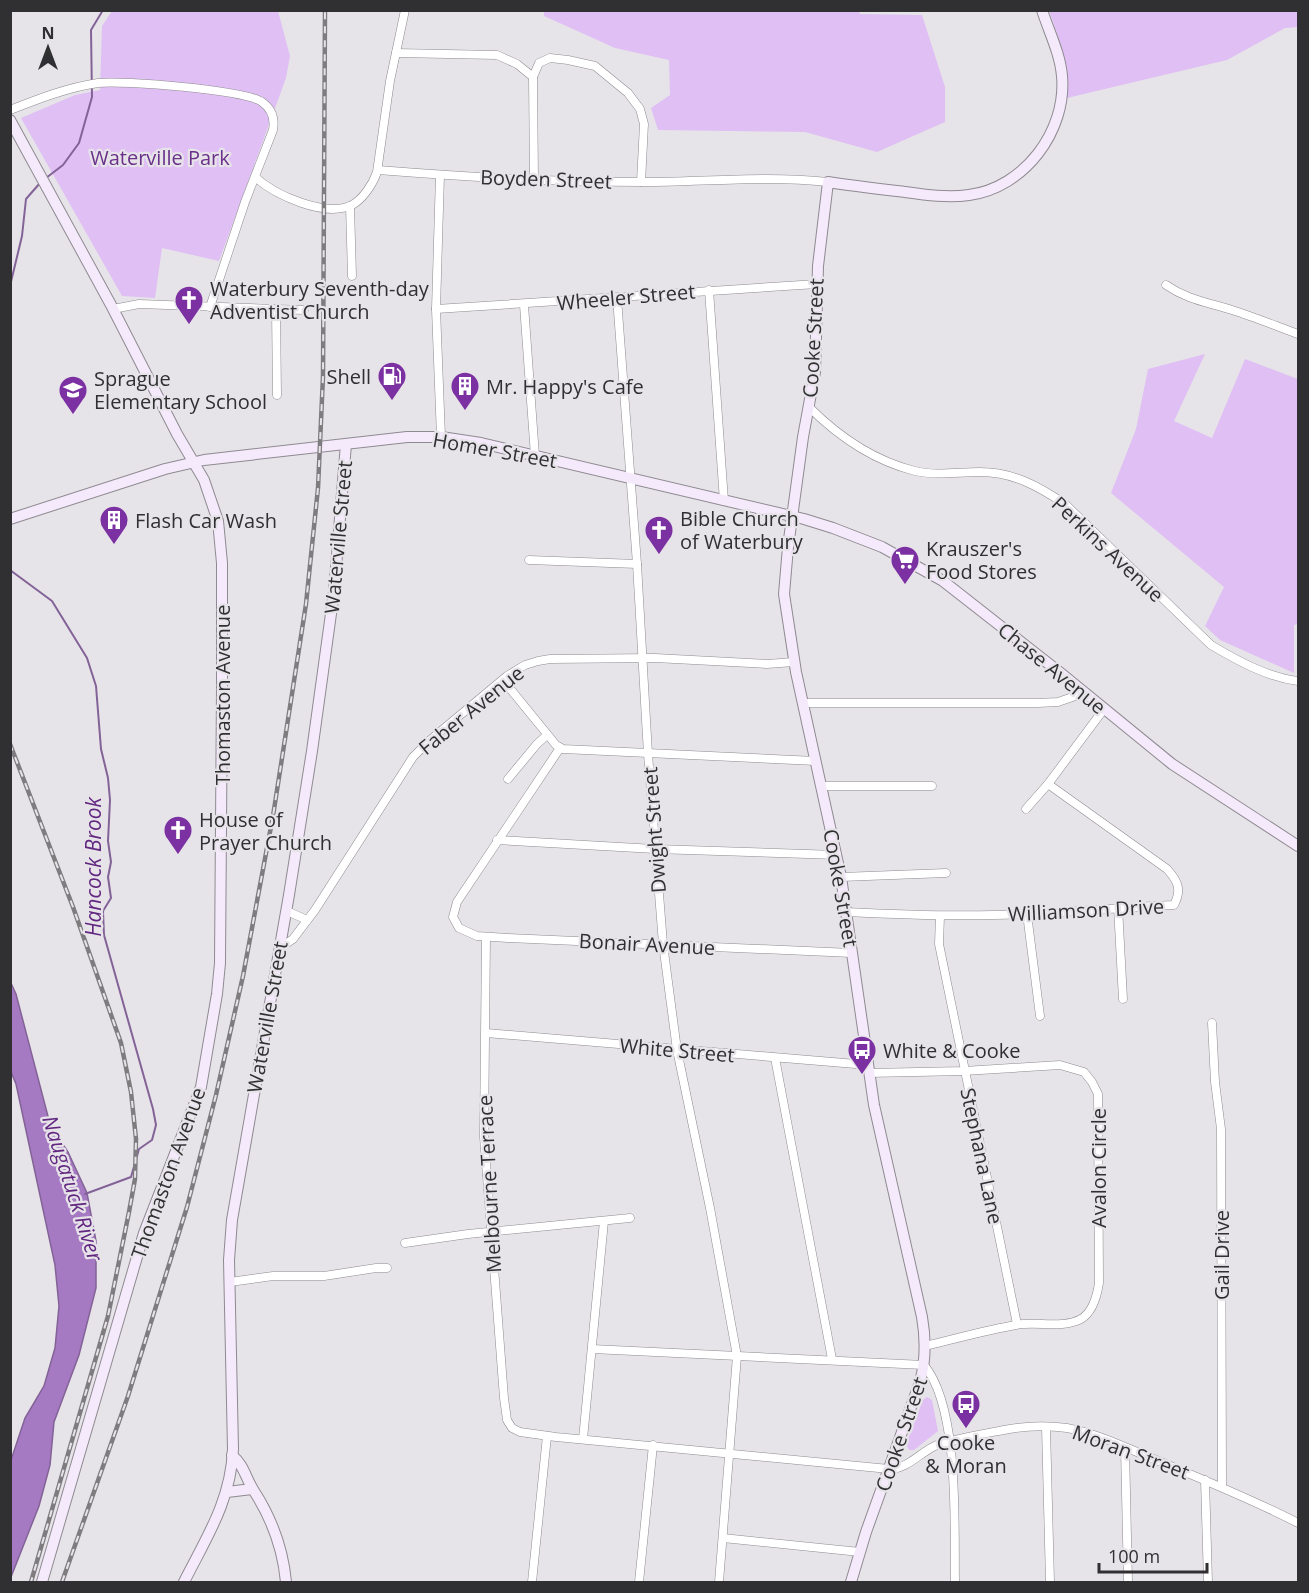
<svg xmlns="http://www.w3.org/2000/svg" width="1309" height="1593" font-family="'Open Sans',sans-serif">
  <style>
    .green { fill: #dfbff4 }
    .water { fill: #a679c3; stroke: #836397; stroke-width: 1.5 }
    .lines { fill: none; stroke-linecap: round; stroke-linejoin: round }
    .stream { stroke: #836397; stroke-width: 2 }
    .street-casing { stroke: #8e8b90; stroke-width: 9 }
    .secondary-casing { stroke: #8e8b90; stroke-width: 12 }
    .street { stroke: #fff; stroke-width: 8 }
    .secondary { stroke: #f5e9fc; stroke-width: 10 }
    .rail-casing { stroke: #7e7c7f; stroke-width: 4.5 }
    .rail { stroke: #e7e4e9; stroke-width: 2; stroke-dasharray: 7; stroke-linecap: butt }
    .labels { text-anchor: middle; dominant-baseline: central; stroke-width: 4.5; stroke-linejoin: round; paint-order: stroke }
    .park-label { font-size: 20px; fill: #6a308a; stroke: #e7e4e9 }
    .street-label { font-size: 20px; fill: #302f31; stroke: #e7e4e9 }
    .poi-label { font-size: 20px; fill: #302f31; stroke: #e7e4e9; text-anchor: start }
    .water-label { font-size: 21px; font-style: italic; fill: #622780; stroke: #e7e4e9 }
  </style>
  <rect width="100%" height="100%" fill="#e7e4e9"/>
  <g class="green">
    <polygon points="112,11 278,11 290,56 286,78 219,261 162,248 155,298 122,296 21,118 75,95 100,90 102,26"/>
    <polygon points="544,11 858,10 860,14 922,15 945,87 945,122 877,152 805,132 658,130 651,108 670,95 669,60 615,48 544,16"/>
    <path d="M1049 11H1298V27L1285 28 1227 60 1067 98C1067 67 1060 39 1049 11Z"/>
    <polygon points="1205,354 1174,421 1212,438 1245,359 1298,379 1298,624 1294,625 1294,673 1220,640 1205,626 1224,587 1111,493 1136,429 1148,369"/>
    <polygon points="927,1397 932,1400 938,1431 914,1450 909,1450 906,1444 923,1400"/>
  </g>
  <polygon class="water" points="10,981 16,994 50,1124 68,1152 87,1193 96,1241 96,1288 79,1355 54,1422 50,1465 39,1506 11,1577 11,1460 25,1418 44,1386 55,1348 59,1306 55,1265 16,1084 11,1072"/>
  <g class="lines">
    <g class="stream">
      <polyline points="46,178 63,165 79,143 92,97 91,30 103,10"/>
      <polyline points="10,286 22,236 26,199 40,183"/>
      <polyline points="10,570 52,601 87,658 96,686 101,749 108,778 110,800 108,841 111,862 108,877 111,898 103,911 104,935 153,1109 156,1125 152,1140 139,1149 131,1177 85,1194"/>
    </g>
    <g class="street-casing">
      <g id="street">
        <polyline points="396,53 497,55 517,64 533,77 539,63 550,58 568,60 595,66 628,93 640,109 644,124 641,182"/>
        <polyline points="533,77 534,180"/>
        <path d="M10 110C38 99 69 87 98 83 123 80 245 90 262 102 272 109 275 119 273 130L245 202 210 307"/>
        <path d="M378 170C466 177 554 182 642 182 704 182 766 175 828 182"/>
        <polyline points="440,175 436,309 441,437"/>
        <path d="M255 177C275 195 325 218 352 205 363 199 373 184 377 172L390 81 405 10"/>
        <polyline points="350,206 352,276"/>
        <path d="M1166 285C1188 300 1207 302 1232 310 1254 317 1276 326 1298 334"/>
        <polyline points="709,290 724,501"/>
        <polyline points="617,298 637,564 648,754 663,944 677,1050 710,1208 737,1356 719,1582"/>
        <polyline points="524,305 535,456"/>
        <polyline points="113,309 139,304 304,310"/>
        <polyline points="276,309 277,395"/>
        <polyline points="436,309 817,284"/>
        <path d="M809 407C838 436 875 461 915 471 936 476 958 472 980 472 1013 472 1038 486 1065 504L1211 645C1238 661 1267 677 1298 681"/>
        <polyline points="529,560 637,564"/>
        <polyline points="503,680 556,745 563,749 816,761"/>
        <polyline points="803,703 1038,703 1058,702 1084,693"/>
        <polyline points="560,748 457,902 453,917 459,928 477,936 508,938 852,953"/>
        <polyline points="508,779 537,744 547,735"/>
        <polyline points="821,786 932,786"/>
        <polyline points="1026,809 1048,784 1104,709"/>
        <polyline points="497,840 655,849 837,855"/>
        <polyline points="841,877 946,873"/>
        <polyline points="1118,907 1123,999"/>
        <polyline points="287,911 307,920"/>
        <path d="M846 912C906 915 966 917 1026 914 1076 912 1124 907 1174 905 1182 890 1178 881 1167 869L1048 784"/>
        <polyline points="1027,914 1040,1016"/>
        <polyline points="940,916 939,944 1017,1324"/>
        <path d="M486 937 484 1137 504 1398 507 1420 512 1428 520 1432 556 1437 889 1469C908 1469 920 1452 937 1445 958 1438 982 1434 1004 1430 1024 1426 1046 1425 1067 1428 1095 1433 1122 1446 1149 1457 1199 1478 1250 1498 1298 1523"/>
        <polyline points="280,948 293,939 315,910 413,757 429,741 507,676 525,665 538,661 550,659 655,658 767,664 794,662"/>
        <polyline points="1212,1023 1215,1082 1221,1129 1222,1487"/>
        <polyline points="486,1033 868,1065"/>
        <polyline points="775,1058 832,1359"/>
        <path d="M869 1073 964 1071 1060 1065 1084 1072 1092 1082 1098 1094 1099 1283C1097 1296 1093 1312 1081 1319 1062 1329 1036 1321 1016 1325 986 1330 955 1339 925 1346"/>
        <polyline points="405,1243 468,1234 630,1218"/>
        <polyline points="230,1282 273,1276 324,1276 376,1268 387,1268"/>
        <path d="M592 1349 924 1365C960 1408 954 1526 955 1582"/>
        <polyline points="1046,1427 1050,1582"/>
        <polyline points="583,1439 604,1221"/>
        <polyline points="1125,1448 1128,1582"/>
        <polyline points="1205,1480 1208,1582"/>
        <polyline points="723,1538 860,1552"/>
        <polyline points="532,1582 547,1436"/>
        <polyline points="639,1582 653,1445"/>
      </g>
    </g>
    <g class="secondary-casing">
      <g id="secondary">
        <polyline points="10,120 111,305 177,434 204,480 218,521 222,563 222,688 220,963 217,994 201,1087 144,1233 42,1582"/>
        <polyline points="10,519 165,469 204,460 407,437 441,437 481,443 804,519 833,528 882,547 943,581 1063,675 1172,764 1298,846"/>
        <path d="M232 1455C244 1465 246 1479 254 1491 272 1519 283 1549 286 1582"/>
        <polyline points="227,1492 252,1489"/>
        <path d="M184 1582C206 1538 231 1501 233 1449L229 1260 232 1220 289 895 312 751 334 592 346 444"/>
        <path d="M851 1582 866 1532 920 1382C926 1360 926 1340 922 1317L874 1105 841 877 796 672 784 594 788 547 803 437 815 372 818 266 828 182C854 186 880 189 905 192 926 195 948 198 969 195 1024 188 1067 131 1062 76 1060 53 1049 32 1042 10"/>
      </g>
    </g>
    <use href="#street" class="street"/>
    <use href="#secondary" class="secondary"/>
    <g class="rail-casing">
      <g id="rail">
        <polyline points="10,744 73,907 121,1043 131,1092 136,1139 135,1179 129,1212 108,1316 31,1582"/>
        <polyline points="62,1582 128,1396 187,1207 216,1095 243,976 273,816 306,604 318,488 323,376 325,10"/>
      </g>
    </g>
    <use href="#rail" class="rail"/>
  </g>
  <defs>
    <g id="church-pin" transform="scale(1.5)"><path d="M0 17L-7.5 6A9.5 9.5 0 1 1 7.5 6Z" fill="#7c31a3" stroke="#e7e4e9"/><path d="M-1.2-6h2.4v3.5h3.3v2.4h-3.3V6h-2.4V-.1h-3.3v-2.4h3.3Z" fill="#fff"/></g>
    <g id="fuel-pin" transform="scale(1.5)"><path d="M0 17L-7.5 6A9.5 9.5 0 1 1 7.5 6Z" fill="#7c31a3" stroke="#e7e4e9"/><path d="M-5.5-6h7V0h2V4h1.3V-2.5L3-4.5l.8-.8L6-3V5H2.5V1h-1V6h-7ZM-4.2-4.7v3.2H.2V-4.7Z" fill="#fff"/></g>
    <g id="building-pin" transform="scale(1.5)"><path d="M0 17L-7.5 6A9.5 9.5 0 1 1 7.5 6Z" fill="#7c31a3" stroke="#e7e4e9"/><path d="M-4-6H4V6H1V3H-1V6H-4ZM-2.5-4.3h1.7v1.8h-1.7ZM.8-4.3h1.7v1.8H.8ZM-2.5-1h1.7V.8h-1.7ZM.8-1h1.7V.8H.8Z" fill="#fff"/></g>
    <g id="school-pin" transform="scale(1.5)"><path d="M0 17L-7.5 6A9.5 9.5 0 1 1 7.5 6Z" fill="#7c31a3" stroke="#e7e4e9"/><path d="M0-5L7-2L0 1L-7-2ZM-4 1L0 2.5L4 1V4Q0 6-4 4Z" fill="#fff"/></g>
    <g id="supermarket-pin" transform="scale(1.5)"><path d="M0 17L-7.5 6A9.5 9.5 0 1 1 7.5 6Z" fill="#7c31a3" stroke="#e7e4e9"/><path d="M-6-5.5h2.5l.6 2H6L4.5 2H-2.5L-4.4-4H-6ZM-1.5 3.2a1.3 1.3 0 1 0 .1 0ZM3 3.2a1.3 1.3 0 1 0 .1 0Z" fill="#fff"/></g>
    <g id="bus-pin" transform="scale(1.5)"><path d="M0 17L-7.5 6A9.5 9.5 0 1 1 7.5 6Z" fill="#7c31a3" stroke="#e7e4e9"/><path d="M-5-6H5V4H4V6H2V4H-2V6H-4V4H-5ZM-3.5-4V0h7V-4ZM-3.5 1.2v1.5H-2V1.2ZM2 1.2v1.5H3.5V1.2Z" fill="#fff"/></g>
  </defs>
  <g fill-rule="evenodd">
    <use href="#church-pin" x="189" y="300"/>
    <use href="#fuel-pin" x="392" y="376"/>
    <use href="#building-pin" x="465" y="386"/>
    <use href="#school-pin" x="73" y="390"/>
    <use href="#building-pin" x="114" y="520"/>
    <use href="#church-pin" x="659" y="530"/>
    <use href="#supermarket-pin" x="905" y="560"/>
    <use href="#church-pin" x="178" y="830"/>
    <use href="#bus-pin" x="862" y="1050"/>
    <use href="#bus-pin" x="966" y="1404"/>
  </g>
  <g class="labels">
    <g class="park-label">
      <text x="160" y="157">Waterville Park</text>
    </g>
    <g class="street-label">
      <text transform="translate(546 179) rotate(2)">Boyden Street</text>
      <text transform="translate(626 297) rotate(-5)">Wheeler Street</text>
      <text transform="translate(813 338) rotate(-87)">Cooke Street</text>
      <text transform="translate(495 450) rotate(10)">Homer Street</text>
      <text transform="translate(338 537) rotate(-85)">Waterville Street</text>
      <text transform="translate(1108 549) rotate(43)">Perkins Avenue</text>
      <text transform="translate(1052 668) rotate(39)">Chase Avenue</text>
      <text transform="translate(222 695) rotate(-90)">Thomaston Avenue</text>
      <text transform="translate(471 710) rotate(-39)">Faber Avenue</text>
      <text transform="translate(654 830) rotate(-94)">Dwight Street</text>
      <text transform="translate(841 888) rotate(80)">Cooke Street</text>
      <text transform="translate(1086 910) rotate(-3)">Williamson Drive</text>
      <text transform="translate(647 944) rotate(3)">Bonair Avenue</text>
      <text transform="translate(267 1017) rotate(-80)">Waterville Street</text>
      <text transform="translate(677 1050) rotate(5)">White Street</text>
      <text transform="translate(982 1156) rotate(78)">Stephana Lane</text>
      <text transform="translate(1098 1168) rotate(-90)">Avalon Circle</text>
      <text transform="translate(168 1173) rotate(-70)">Thomaston Avenue</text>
      <text transform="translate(489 1184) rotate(-93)">Melbourne Terrace</text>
      <text transform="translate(1221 1255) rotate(-90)">Gail Drive</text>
      <text transform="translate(901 1434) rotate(-71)">Cooke Street</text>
      <text transform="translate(1131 1452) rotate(20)">Moran Street</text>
    </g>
    <g class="poi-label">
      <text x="210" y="288">Waterbury Seventh-day<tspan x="210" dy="23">Adventist Church</tspan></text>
      <text x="371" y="376" text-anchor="end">Shell</text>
      <text x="94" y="378">Sprague<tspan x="94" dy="23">Elementary School</tspan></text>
      <text x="486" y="386">Mr. Happy's Cafe</text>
      <text x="680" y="518">Bible Church<tspan x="680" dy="23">of Waterbury</tspan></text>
      <text x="135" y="520">Flash Car Wash</text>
      <text x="926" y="548">Krauszer's<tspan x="926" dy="23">Food Stores</tspan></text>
      <text x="199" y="819">House of<tspan x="199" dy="23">Prayer Church</tspan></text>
      <text x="883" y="1050">White &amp; Cooke</text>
      <text x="966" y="1442" text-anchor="middle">Cooke<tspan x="966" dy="23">&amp; Moran</tspan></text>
    </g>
    <g class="water-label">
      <text transform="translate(93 867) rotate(-90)">Hancock Brook</text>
      <text transform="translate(73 1188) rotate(72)">Naugatuck River</text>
    </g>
  </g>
  <rect width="1309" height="1593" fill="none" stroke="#302f31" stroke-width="24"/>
  <g transform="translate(48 48)" stroke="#e7e4e9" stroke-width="4.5" paint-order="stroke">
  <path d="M0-4.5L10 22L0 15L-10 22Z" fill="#302f31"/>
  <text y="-9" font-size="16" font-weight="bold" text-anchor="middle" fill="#302f31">N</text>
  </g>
  <path d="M1099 1563v9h108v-9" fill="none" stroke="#302f31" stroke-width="3"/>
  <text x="1108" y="1563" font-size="18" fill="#302f31" stroke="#e7e4e9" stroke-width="4.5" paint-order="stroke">100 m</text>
</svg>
